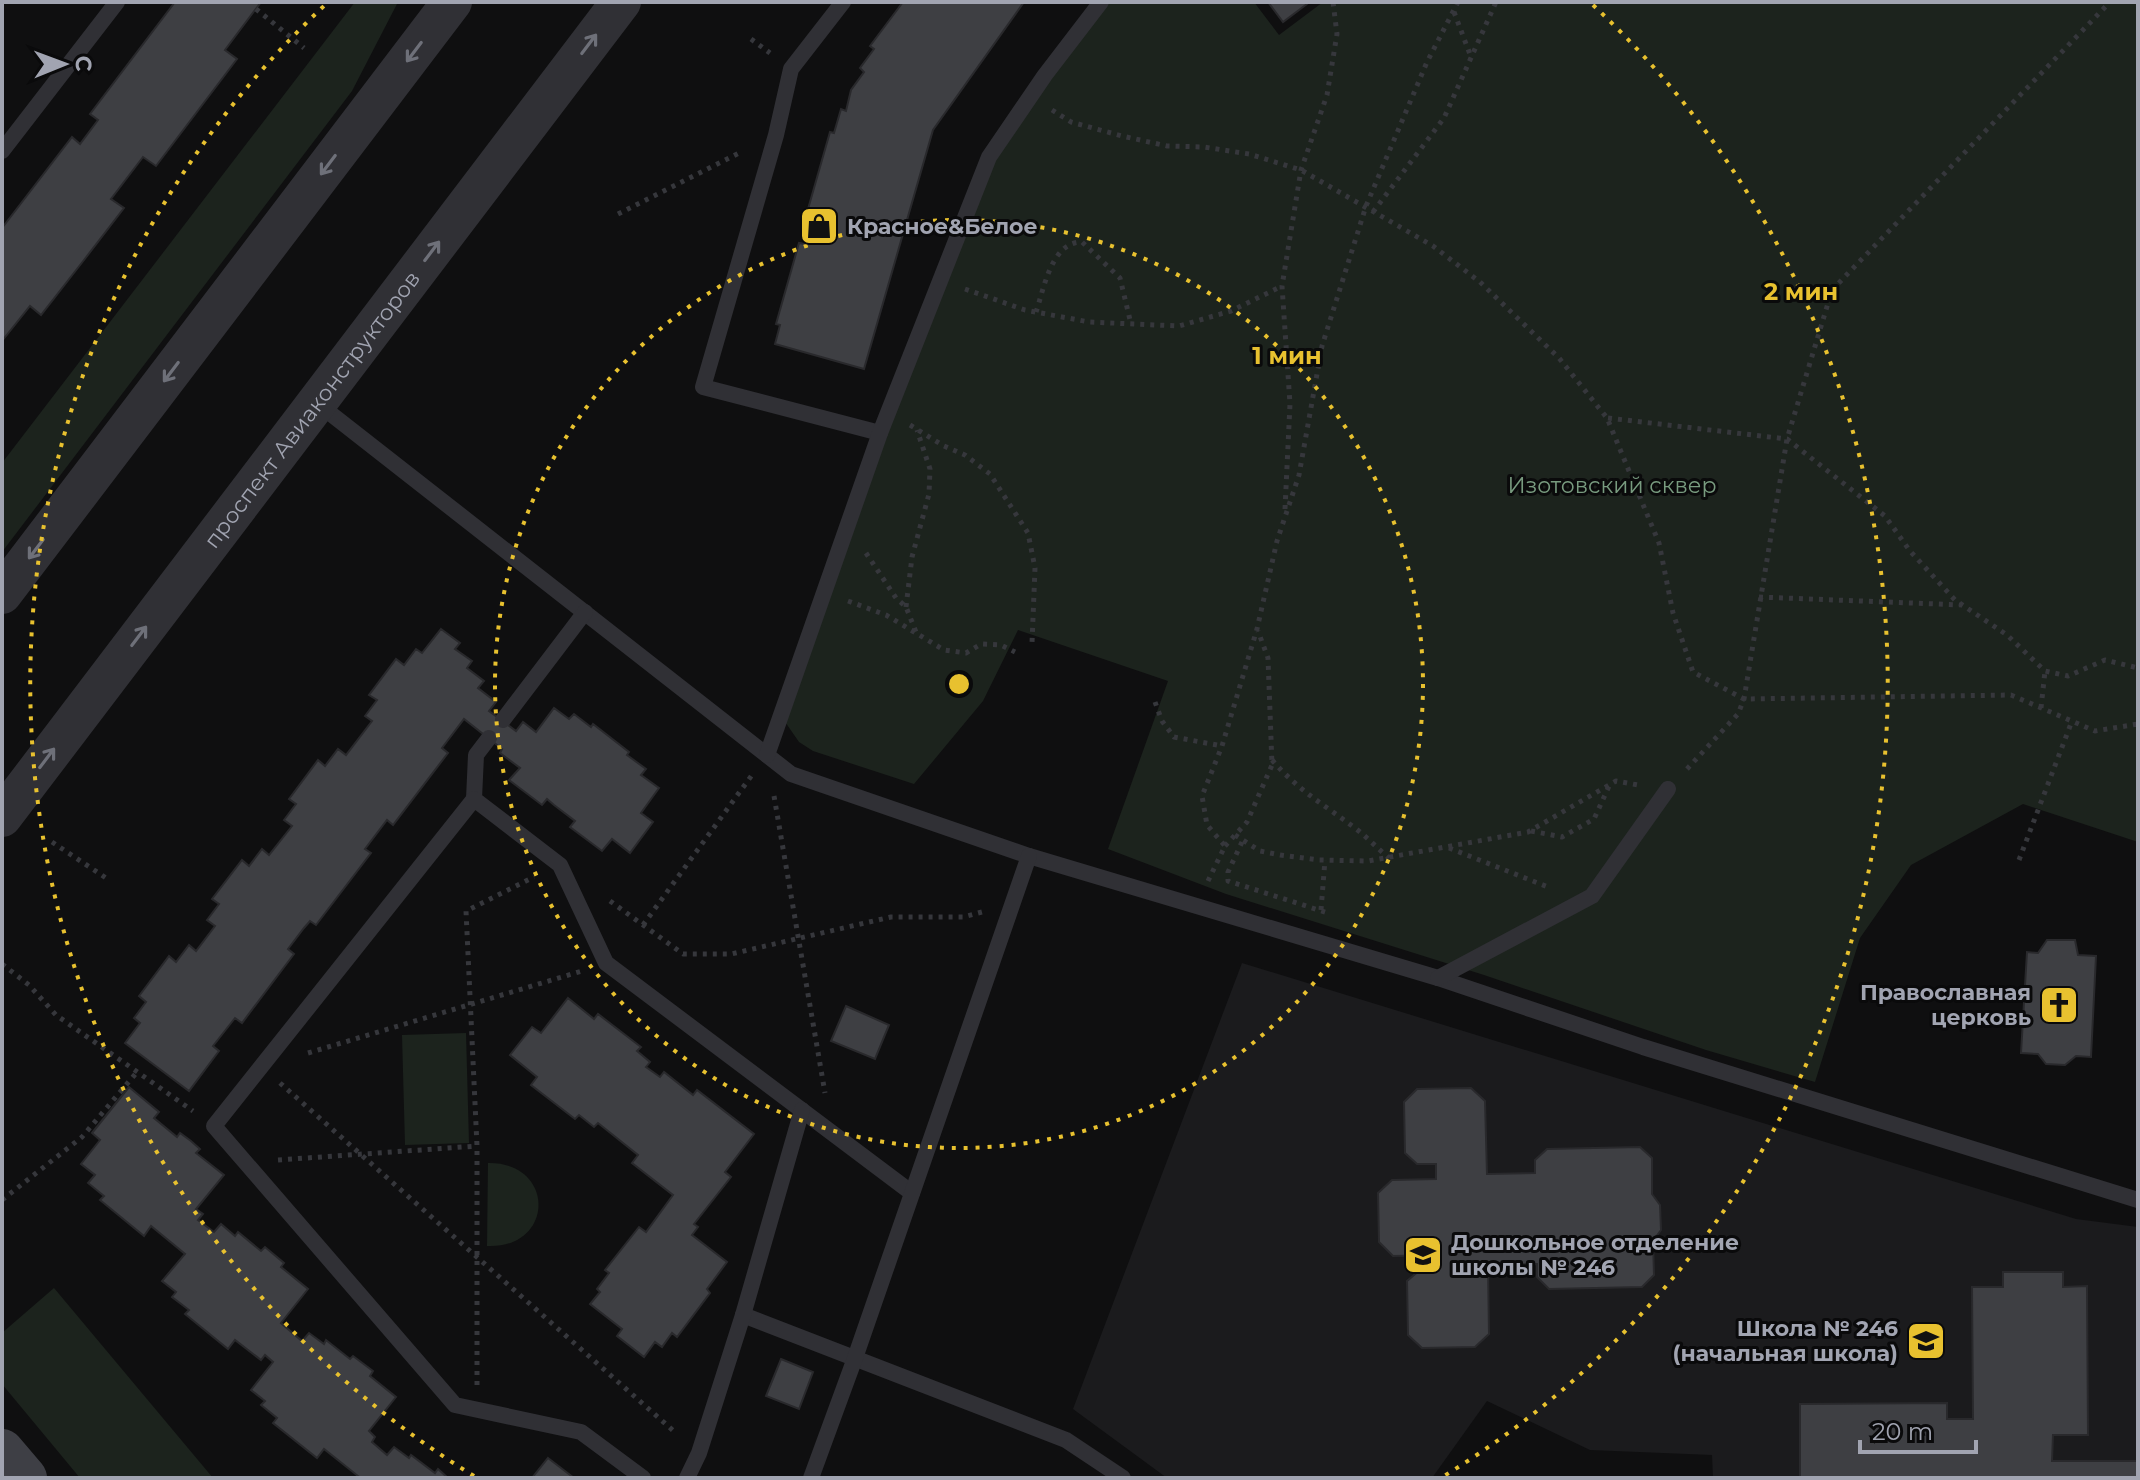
<svg xmlns="http://www.w3.org/2000/svg" width="2140" height="1480" font-family="Montserrat,sans-serif">
  <style>
    .built { fill: #1b1b1d }
    .green { fill: #1c231d }
    .building { fill: #3e3f43; stroke: #29292c; stroke-width: 2 }
    .lines { fill: none; stroke-linecap: round; stroke-linejoin: round }
    .path { stroke: #36373c; stroke-width: 5; stroke-dasharray: 4 6; stroke-linecap: butt }
    .service { stroke: #303035; stroke-width: 16 }
    .tertiary { stroke: #303035; stroke-width: 40 }
    .secondary { stroke: #3e3f45; stroke-width: 44 }
    .oneway { stroke: #6e7079 }
    .ring { fill: none; stroke: #e8c12f; stroke-width: 4; stroke-dasharray: 4 8 }
    .labels { text-anchor: middle; dominant-baseline: central; stroke-width: 6; stroke-linejoin: round; paint-order: stroke }
    .poi-label { font-size: 22px; font-weight: bold; fill: #a1a4b1; stroke: #0a0a0b; text-anchor: start }
    .street-label { font-size: 22px; fill: #a1a4b1; stroke: #0a0a0b }
    .park-label { font-size: 22px; fill: #789b7f; stroke: #0a0a0b }
    .centre { fill: #e8c12f; stroke: #0a0a0b; stroke-width: 4 }
    .ring-label { font-size: 24px; text-anchor: middle; font-weight: bold; fill: #e8c12f; stroke: #0a0a0b; stroke-width: 6; stroke-linejoin: round; paint-order: stroke }
  </style>
  <rect width="100%" height="100%" fill="#0f0f10"/>
  <polygon class="built" points="1242,963 2076,1219 2138,1227 2138,1478 1713,1478 1712,1455 1590,1450 1487,1401 1432,1478 1167,1478 1073,1409"/>
  <g class="green">
    <polygon points="355,2 398,2 352,91 2,552 2,463"/>
    <polygon points="1106,2 1254,2 1279,35 1323,2 2138,2 2138,842 2023,804 1911,865 1860,938 1815,1082 1706,1050 1484,975 1226,894 1108,849 1168,681 1018,630 983,701 914,784 813,751 799,742 781,716 989,157"/>
    <polygon points="466,1033 469,1143 405,1145 402,1035"/>
    <path d="M488 1163C556 1162 555 1249 487 1246Z"/>
    <polygon points="54,1288 213,1478 80,1478 2,1384 2,1333"/>
  </g>
  <g class="building">
    <polygon points="175,2 261,2 225,50 237,59 156,166 143,157 111,199 124,208 84,260 41,315 30,306 2,341 2,228 72,137 80,144 98,120 90,114"/>
    <polygon points="903,2 1024,2 933,130 864,369 775,344 780,325 776,324 799,243 805,244 814,211 808,209 830,132 834,133 841,109 846,111 851,90 864,72 860,68 874,49 870,46"/>
    <polygon points="1268,2 1306,2 1307,4 1283,22"/>
    <polygon points="441,629 460,643 455,649 472,661 467,668 484,681 478,688 496,702 489,711 516,731 523,722 536,732 554,708 569,719 574,714 591,727 593,724 629,752 627,755 646,769 641,775 659,788 641,813 653,822 630,853 612,839 602,851 570,827 575,821 554,805 547,799 542,805 509,780 520,768 500,753 502,749 464,719 442,748 448,753 393,825 387,820 365,849 371,853 316,925 310,921 304,928 288,949 294,954 242,1023 235,1018 213,1046 219,1051 189,1091 125,1043 140,1023 134,1018 146,1002 139,996 169,956 176,962 189,945 196,951 215,926 207,920 219,904 212,899 242,860 249,866 262,849 269,855 292,826 284,820 296,804 289,799 318,760 325,766 338,749 346,755 372,721 365,716 377,700 369,695 396,659 404,665 416,649 422,653"/>
    <polygon points="2047,940 2075,940 2078,955 2096,956 2091,1057 2076,1056 2065,1065 2046,1064 2038,1054 2021,1053 2027,952 2038,953"/>
    <polygon points="568,998 594,1019 598,1014 641,1047 637,1051 650,1062 646,1067 660,1077 664,1072 693,1095 697,1090 754,1134 725,1172 731,1177 694,1224 698,1227 692,1235 727,1262 707,1289 710,1293 677,1337 672,1333 662,1347 655,1342 644,1357 617,1336 622,1329 590,1304 600,1292 597,1289 609,1273 605,1270 639,1227 646,1232 673,1195 632,1163 638,1155 598,1123 594,1127 579,1115 575,1119 531,1085 537,1077 510,1055 532,1027 541,1033"/>
    <polygon points="846,1006 889,1025 875,1059 831,1041"/>
    <polygon points="129,1087 159,1112 154,1118 177,1137 180,1133 191,1141 200,1149 196,1153 224,1175 196,1209 203,1214 198,1220 214,1232 221,1224 235,1236 238,1232 261,1251 265,1247 284,1263 281,1267 308,1289 281,1323 302,1341 309,1333 324,1344 326,1340 350,1359 353,1356 373,1371 370,1376 396,1397 369,1431 375,1437 372,1442 387,1455 394,1447 409,1458 411,1455 435,1473 438,1469 448,1478 356,1478 358,1476 324,1449 317,1458 273,1423 277,1418 261,1405 265,1401 251,1390 273,1362 265,1355 261,1360 235,1340 228,1349 185,1314 189,1310 172,1297 176,1292 162,1281 185,1254 151,1226 144,1236 100,1200 104,1196 88,1183 95,1175 81,1164 100,1140 92,1133"/>
    <polygon points="1471,1088 1485,1101 1487,1174 1535,1173 1535,1160 1547,1149 1640,1147 1652,1158 1652,1194 1660,1205 1661,1230 1653,1241 1654,1275 1642,1287 1549,1289 1537,1277 1537,1264 1488,1265 1489,1334 1475,1347 1422,1348 1408,1335 1407,1281 1420,1270 1438,1270 1438,1255 1393,1256 1379,1242 1378,1193 1392,1180 1436,1179 1436,1164 1417,1164 1405,1153 1404,1102 1417,1089"/>
    <polygon points="2003,1272 2063,1272 2063,1287 2087,1286 2088,1435 2053,1435 2052,1461 2138,1461 2138,1478 1800,1478 1800,1404 1947,1403 1947,1419 1973,1419 1972,1287 2003,1287"/>
    <polygon points="781,1359 813,1372 799,1409 766,1396"/>
    <polygon points="548,1458 574,1478 532,1478"/>
  </g>
  <g class="lines">
    <g class="path">
      <polyline points="256,9 304,48"/>
      <polyline points="1454,12 1471,57"/>
      <polyline points="751,39 770,53"/>
      <polyline points="1052,110 1071,122 1122,136 1167,146 1204,147 1249,154 1301,170 1433,246 1480,282 1559,358 1607,418 1659,543 1673,613 1693,672 1744,699 2011,695 2095,731 2138,724"/>
      <polyline points="1373,212 1444,118 1496,2"/>
      <polyline points="618,214 743,151"/>
      <polyline points="965,289 1025,310 1089,322 1179,326 1231,311 1282,286"/>
      <path d="M1036 312C1044 289 1051 242 1082 242L1120 278 1131 324"/>
      <polyline points="1608,418 1787,439 1885,516 1910,551 1955,600 2007,635 2045,671 2068,676 2105,660 2138,668"/>
      <polyline points="910,425 944,446 965,455 990,474 1028,533 1035,568 1032,643"/>
      <polyline points="1285,509 1290,404 1282,286 1301,170 1327,95 1337,34 1333,2"/>
      <polyline points="866,553 896,598 906,607 916,632"/>
      <polyline points="1759,597 1962,605"/>
      <polyline points="848,601 886,615 944,650 966,653 981,644 1001,645 1015,652"/>
      <polyline points="906,607 912,557 929,494 930,469 917,430"/>
      <polyline points="1155,702 1162,721 1174,737 1222,746"/>
      <polyline points="2041,708 2045,671"/>
      <path d="M1272 760C1299 791 1323 804 1355 828 1367 837 1377 848 1389 858"/>
      <polyline points="1687,769 1738,714 1744,699 1787,439 1832,290 2110,2"/>
      <polyline points="774,796 825,1093"/>
      <polyline points="1531,831 1562,837 1594,819 1610,784"/>
      <polyline points="1235,835 1260,851 1280,855 1319,860 1368,861 1528,832 1616,781 1638,785"/>
      <polyline points="52,842 109,880"/>
      <polyline points="1242,842 1228,872 1228,881 1328,913"/>
      <polyline points="1225,846 1247,822 1272,765 1268,658 1258,631"/>
      <polyline points="1449,848 1548,887"/>
      <polyline points="2019,860 2072,721"/>
      <polyline points="1208,881 1225,846 1207,825 1202,796 1222,746 1257,629 1277,541 1299,475 1322,346 1366,206 1427,62 1458,2"/>
      <polyline points="610,901 683,954 731,954 891,917 963,917 982,912"/>
      <polyline points="1321,910 1325,860"/>
      <polyline points="643,925 752,775"/>
      <polyline points="2,964 29,985 56,1015 193,1111"/>
      <polyline points="308,1053 582,971"/>
      <polyline points="280,1083 677,1434"/>
      <polyline points="278,1160 477,1146"/>
      <polyline points="2,1200 82,1137 137,1072"/>
      <polyline points="477,1385 477,1146 466,911 534,877"/>
    </g>
    <g class="service">
      <polyline points="843,2 791,69 776,135 703,387 880,433"/>
      <polyline points="2,151 117,2"/>
      <polyline points="317,403 791,774 1029,856 1438,978 1643,1047 2138,1200"/>
      <polyline points="503,720 585,612"/>
      <polyline points="767,755 880,433 989,157 1045,75 1101,2"/>
      <polyline points="474,799 476,755 489,738"/>
      <polyline points="1438,978 1592,896 1668,789"/>
      <polyline points="743,1315 1066,1440 1123,1478"/>
      <polyline points="643,1478 581,1432 455,1405 214,1126 474,799 560,865 606,963 912,1193"/>
      <polyline points="687,1478 699,1453 743,1315 802,1110"/>
      <polyline points="811,1478 855,1358 1029,856"/>
    </g>
    <g class="tertiary">
      <polyline points="2,594 452,2"/>
      <path id="s1" d="M2 817 621 2"/>
    </g>
    <polyline class="secondary" points="2,1451 25,1478"/>
  </g>
  <defs><path id="oneway-shaft" d="M-6 0H5M1.5-3L5.5 0L1.5 3" fill="none" stroke-width="1.6" stroke-linecap="round" stroke-linejoin="round" transform="scale(2)"/></defs>
  <g class="oneway">
    <use href="#oneway-shaft" transform="translate(589 44) rotate(-53)"/>
    <use href="#oneway-shaft" transform="translate(414 52) rotate(127)"/>
    <use href="#oneway-shaft" transform="translate(328 165) rotate(127)"/>
    <use href="#oneway-shaft" transform="translate(432 251) rotate(-53)"/>
    <use href="#oneway-shaft" transform="translate(171 372) rotate(127)"/>
    <use href="#oneway-shaft" transform="translate(36 549) rotate(127)"/>
    <use href="#oneway-shaft" transform="translate(139 636) rotate(-53)"/>
    <use href="#oneway-shaft" transform="translate(47 758) rotate(-53)"/>
  </g>
  <g class="ring">
    <circle cx="959" cy="684" r="464"/>
    <path d="M474 1476A929 929 0 0 1 325 5M1593 5A929 929 0 0 1 1444 1476"/>
  </g>
  <defs>
    <g id="shop-square" transform="scale(2)"><rect x="-9" y="-9" width="18" height="18" rx="4" fill="#e8c12f" stroke="#0a0a0b"/><path d="M-5-2.5h2.3a2.7 3.5 0 0 1 5.4 0H5L5.5 6h-11ZM-1.5-2.5h3a1.5 2.3 0 0 0-3 0Z" fill="#111"/></g>
    <g id="church-square" transform="scale(2)"><rect x="-9" y="-9" width="18" height="18" rx="4" fill="#e8c12f" stroke="#0a0a0b"/><path d="M-1.2-6h2.4v3.5h3.3v2.4h-3.3V6h-2.4V-.1h-3.3v-2.4h3.3Z" fill="#111"/></g>
    <g id="school-square" transform="scale(2)"><rect x="-9" y="-9" width="18" height="18" rx="4" fill="#e8c12f" stroke="#0a0a0b"/><path d="M0-5L7-2L0 1L-7-2ZM-4 1L0 2.5L4 1V4Q0 6-4 4Z" fill="#111"/></g>
  </defs>
  <g fill-rule="evenodd">
    <use href="#shop-square" x="819" y="226"/>
    <use href="#church-square" x="2059" y="1005"/>
    <use href="#school-square" x="1423" y="1255"/>
    <use href="#school-square" x="1926" y="1341"/>
  </g>
  <g class="labels">
    <g class="poi-label">
      <text x="847" y="226">Красное&amp;Белое</text>
      <text x="2031" y="992" text-anchor="end">Православная<tspan x="2031" dy="25">церковь</tspan></text>
      <text x="1451" y="1242">Дошкольное отделение<tspan x="1451" dy="25">школы № 246</tspan></text>
      <text x="1898" y="1328" text-anchor="end">Школа № 246<tspan x="1898" dy="25">(начальная школа)</tspan></text>
    </g>
    <g class="street-label">
      <text stroke="none"><textPath href="#s1" startOffset="512">проспект Авиаконструкторов</textPath></text>
    </g>
    <g class="park-label">
      <text x="1612" y="485">Изотовский сквер</text>
    </g>
  </g>
  <circle cx="959" cy="684" r="12" class="centre"/>
  <g class="ring-label">
    <text x="1801" y="300">2 мин</text>
    <text x="1287" y="364">1 мин</text>
  </g>
  <rect width="2140" height="1480" fill="none" stroke="#a1a4b1" stroke-width="8"/>
  <g transform="translate(64 64) rotate(89)" stroke="#0a0a0b" stroke-width="6" paint-order="stroke">
  <path d="M0-6L14 30L0 20L-14 30Z" fill="#a1a4b1"/>
  <text y="-12" font-size="22" font-weight="bold" text-anchor="middle" fill="#a1a4b1">С</text>
  </g>
  <path d="M1860 1440v12h116v-12" fill="none" stroke="#a1a4b1" stroke-width="4"/>
  <text x="1872" y="1440" font-size="24" fill="#a1a4b1" stroke="#0a0a0b" stroke-width="6" paint-order="stroke">20 m</text>
</svg>
